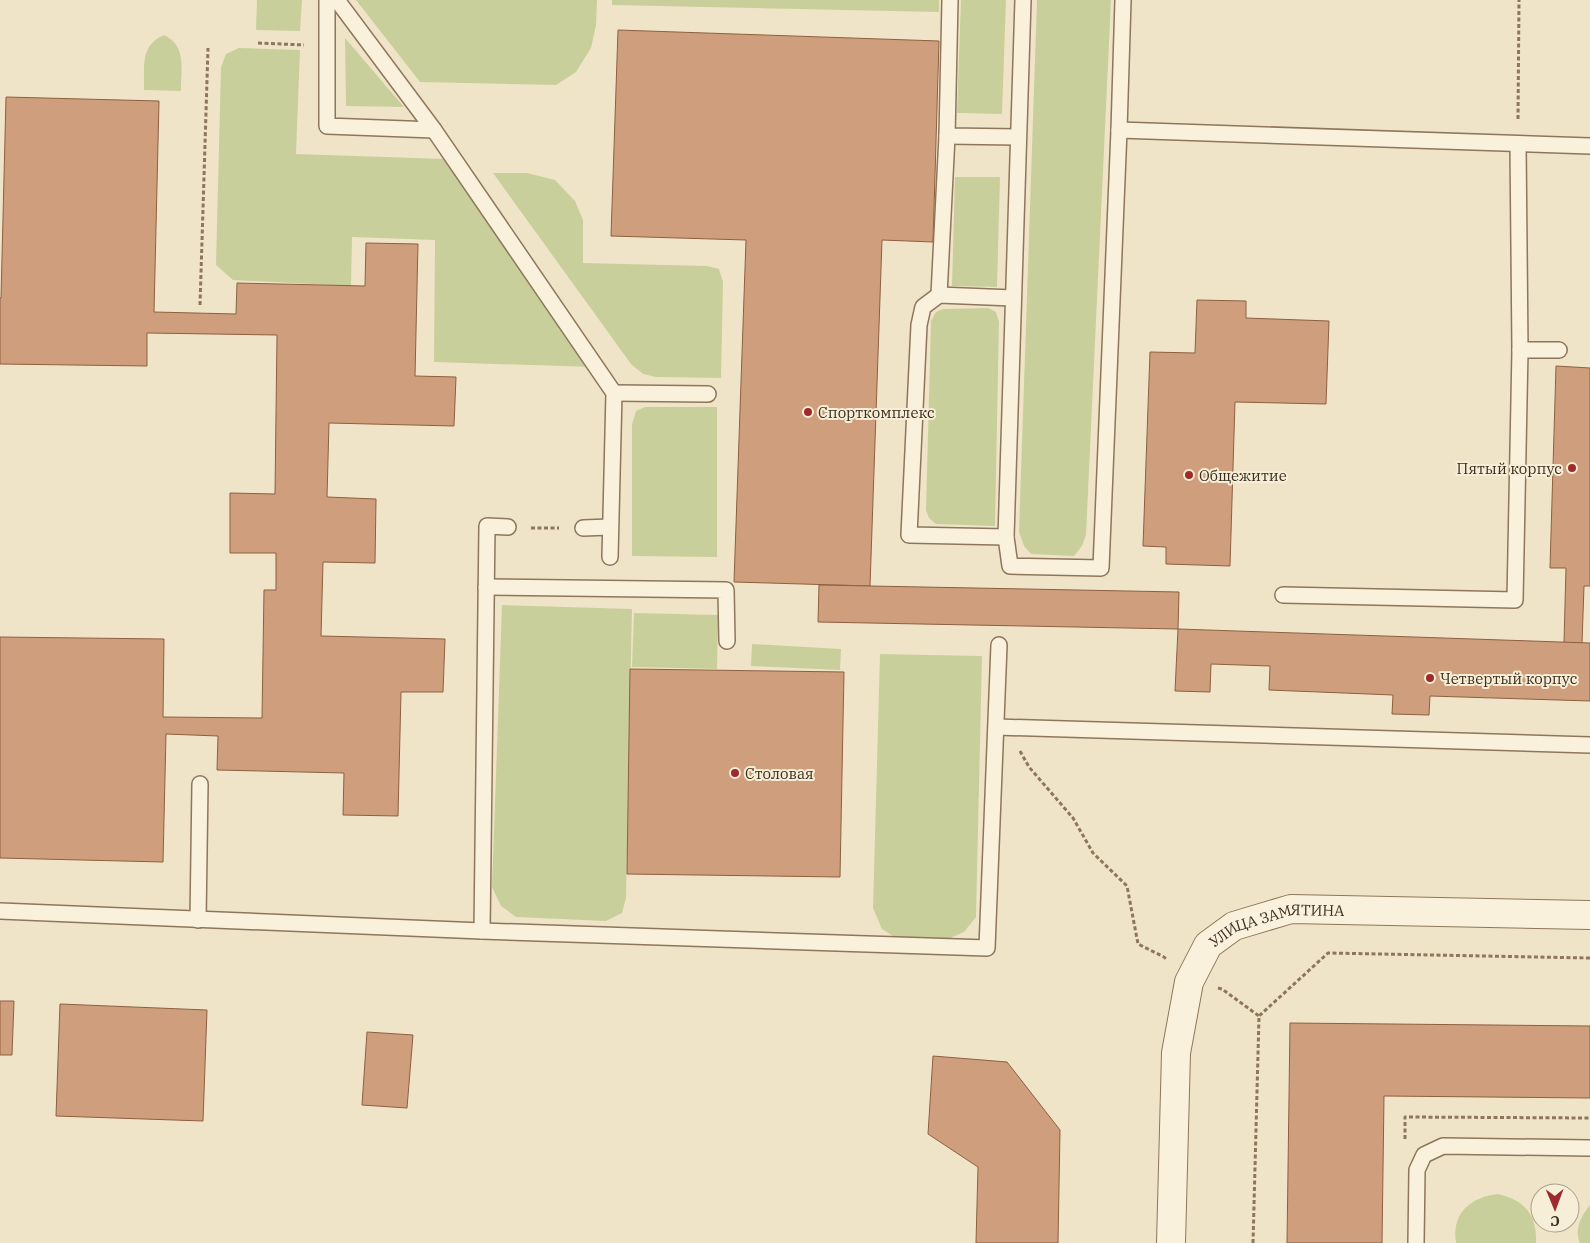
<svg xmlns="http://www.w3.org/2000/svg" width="1590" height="1243" font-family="'IBM Plex Serif',serif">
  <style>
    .green { fill: #c9cf9b }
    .building { fill: #cf9f7d; stroke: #8d5f41 }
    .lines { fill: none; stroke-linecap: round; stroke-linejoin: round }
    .lane-casing { stroke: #8d765c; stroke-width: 18 }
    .street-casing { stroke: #8d765c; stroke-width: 30 }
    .path { stroke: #8d765c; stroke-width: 3; stroke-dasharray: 4 2.5; stroke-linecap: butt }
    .lane { stroke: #faf1dc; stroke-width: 15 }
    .street { stroke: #faf1dc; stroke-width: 28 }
    .poi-dot { fill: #9e2a2b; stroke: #f7eed8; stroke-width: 2 }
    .labels { text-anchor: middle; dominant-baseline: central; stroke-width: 4; stroke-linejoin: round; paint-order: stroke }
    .poi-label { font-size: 15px; fill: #3d2e20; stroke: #f7eed8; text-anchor: start }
    .street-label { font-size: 15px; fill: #3d2e20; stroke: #f7eed8 }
  </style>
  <rect width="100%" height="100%" fill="#f0e4c8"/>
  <g class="green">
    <polygon points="257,0 302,0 300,31 256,30"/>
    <polygon points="356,0 597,0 596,25 591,48 576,72 556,85 420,82"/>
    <polygon points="612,0 939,0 939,12 612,5"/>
    <polygon points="961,0 1006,0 1002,114 957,113"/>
    <polygon points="1037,0 1111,0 1086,535 1082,546 1074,556 1031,554 1024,546 1019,532"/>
    <path d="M164 35C187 46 181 69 181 91L144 90C145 67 139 46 164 35Z"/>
    <polygon points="345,38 404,107 346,106"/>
    <polygon points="239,48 300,50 296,154 445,159 593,367 434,362 435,240 352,237 351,286 233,280 216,265 221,67 226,54"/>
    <polygon points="493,173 527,173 555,180 575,201 583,220 583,263 707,266 719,269 723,282 721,378 656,377 643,374 631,364"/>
    <polygon points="955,177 1000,177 997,287 952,286"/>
    <polygon points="988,308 996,312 999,322 995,526 936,524 929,518 926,510 931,321 936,312 943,309"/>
    <polygon points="645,407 717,407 717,557 632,556 632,424 636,411"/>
    <polygon points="502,605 632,609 626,898 622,913 606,921 516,917 501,906 492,887"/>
    <polygon points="634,613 718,615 717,669 632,667"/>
    <polygon points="752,644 841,649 840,670 751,666"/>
    <polygon points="880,654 982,656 976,917 964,932 948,939 896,938 882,929 873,908"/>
    <path d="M1498 1194C1525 1200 1537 1215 1536 1243H1456C1451 1213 1471 1197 1498 1194Z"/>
    <path d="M1590 1205V1243H1580C1574 1229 1581 1216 1590 1205Z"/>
  </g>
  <g class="building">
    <polygon points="618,30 939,41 933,242 882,240 870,586 734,582 746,240 611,236"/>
    <polygon points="6,97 159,101 154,312 236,314 237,283 365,286 366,243 418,244 415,376 456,377 454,426 329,423 327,497 376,499 375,563 323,562 321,636 445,639 443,692 401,692 398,816 343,815 344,773 217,770 218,736 166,734 163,862 0,858 0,637 164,639 163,717 262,718 264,590 276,590 276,553 230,553 230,493 275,494 277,335 147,333 147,366 0,364 0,298 1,298"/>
    <polygon points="1197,300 1246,301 1246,318 1329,321 1326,404 1235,402 1230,566 1166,564 1166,547 1143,546 1150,352 1195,353"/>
    <polygon points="1556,366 1590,368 1590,586 1584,586 1582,643 1564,643 1566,568 1550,568"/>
    <polygon points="819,585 1179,592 1178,629 818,622"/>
    <polygon points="1178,629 1590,643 1590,701 1430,696 1429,715 1392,714 1393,695 1269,690 1270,666 1211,664 1210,692 1175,691"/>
    <polygon points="630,669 844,672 840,877 627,874"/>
    <polygon points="0,1001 14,1001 12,1055 0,1055"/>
    <polygon points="60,1004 207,1010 203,1121 56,1116"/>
    <polygon points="1290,1023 1590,1026 1590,1098 1384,1096 1382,1243 1287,1243"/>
    <polygon points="367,1032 413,1035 407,1108 362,1105"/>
    <polygon points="933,1056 1007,1062 1060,1130 1058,1243 976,1243 978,1167 928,1134"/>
  </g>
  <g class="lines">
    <g class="lane-casing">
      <g id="lane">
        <polyline points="327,0 327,126 434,130"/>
        <polyline points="337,0 434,130 614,393 610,557"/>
        <polyline points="950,0 947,136 1018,137"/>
        <polyline points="1023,0 1006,537 1010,566 1101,568 1119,130 1123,0"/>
        <polyline points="1119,130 1590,146"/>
        <polyline points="939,295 947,136"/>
        <polyline points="1520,350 1559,350"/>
        <polyline points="614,393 708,394"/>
        <polyline points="583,528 610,527"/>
        <polyline points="1006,537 909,535 919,325 923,307 939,295 1013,298"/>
        <polyline points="486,587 726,590 727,641"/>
        <polyline points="1283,595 1515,600 1520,350 1518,144"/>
        <polyline points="997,727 1590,745"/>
        <polyline points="0,911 482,931 987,948 999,645"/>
        <polyline points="198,920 200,784"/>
        <polyline points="482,931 487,526 508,527"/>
        <polyline points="1416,1243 1417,1170 1424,1155 1443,1146 1590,1148"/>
      </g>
    </g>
    <g class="street-casing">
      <g id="street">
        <path id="s1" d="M1171 1243 1176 1053 1189 982 1208 945 1234 926 1291 909 1590 915"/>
      </g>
    </g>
    <g class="path">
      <polyline points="258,43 304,45"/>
      <polyline points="1518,119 1519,0"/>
      <polyline points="200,305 208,48"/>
      <polyline points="531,528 559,528"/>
      <polyline points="1020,751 1029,767 1073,818 1093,853 1127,886 1138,944 1164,957 1167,960"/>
      <polyline points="1218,988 1222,989 1259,1016"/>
      <polyline points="1405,1139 1405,1117 1590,1118"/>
      <polyline points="1253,1243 1259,1016 1328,953 1590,958"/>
    </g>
    <use href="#lane" class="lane"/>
    <use href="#street" class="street"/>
  </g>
  <g class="poi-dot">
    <circle cx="808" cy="412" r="5"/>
    <circle cx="1572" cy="468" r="5"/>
    <circle cx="1189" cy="475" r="5"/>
    <circle cx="1430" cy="678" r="5"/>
    <circle cx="735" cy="773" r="5"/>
  </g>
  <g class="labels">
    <g class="poi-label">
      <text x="818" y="412">Спорткомплекс</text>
      <text x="1562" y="468" text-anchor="end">Пятый корпус</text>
      <text x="1199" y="475">Общежитие</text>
      <text x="1440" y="678">Четвертый корпус</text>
      <text x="745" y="773">Столовая</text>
    </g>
    <g class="street-label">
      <text stroke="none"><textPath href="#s1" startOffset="378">УЛИЦА ЗАМЯТИНА</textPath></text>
    </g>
  </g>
  <g transform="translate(1555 1208) rotate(179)"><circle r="24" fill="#f7eed8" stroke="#ada18e"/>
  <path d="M0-4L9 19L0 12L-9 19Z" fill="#9e2a2b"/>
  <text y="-8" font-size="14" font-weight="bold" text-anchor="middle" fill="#3d2e20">С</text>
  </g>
</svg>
